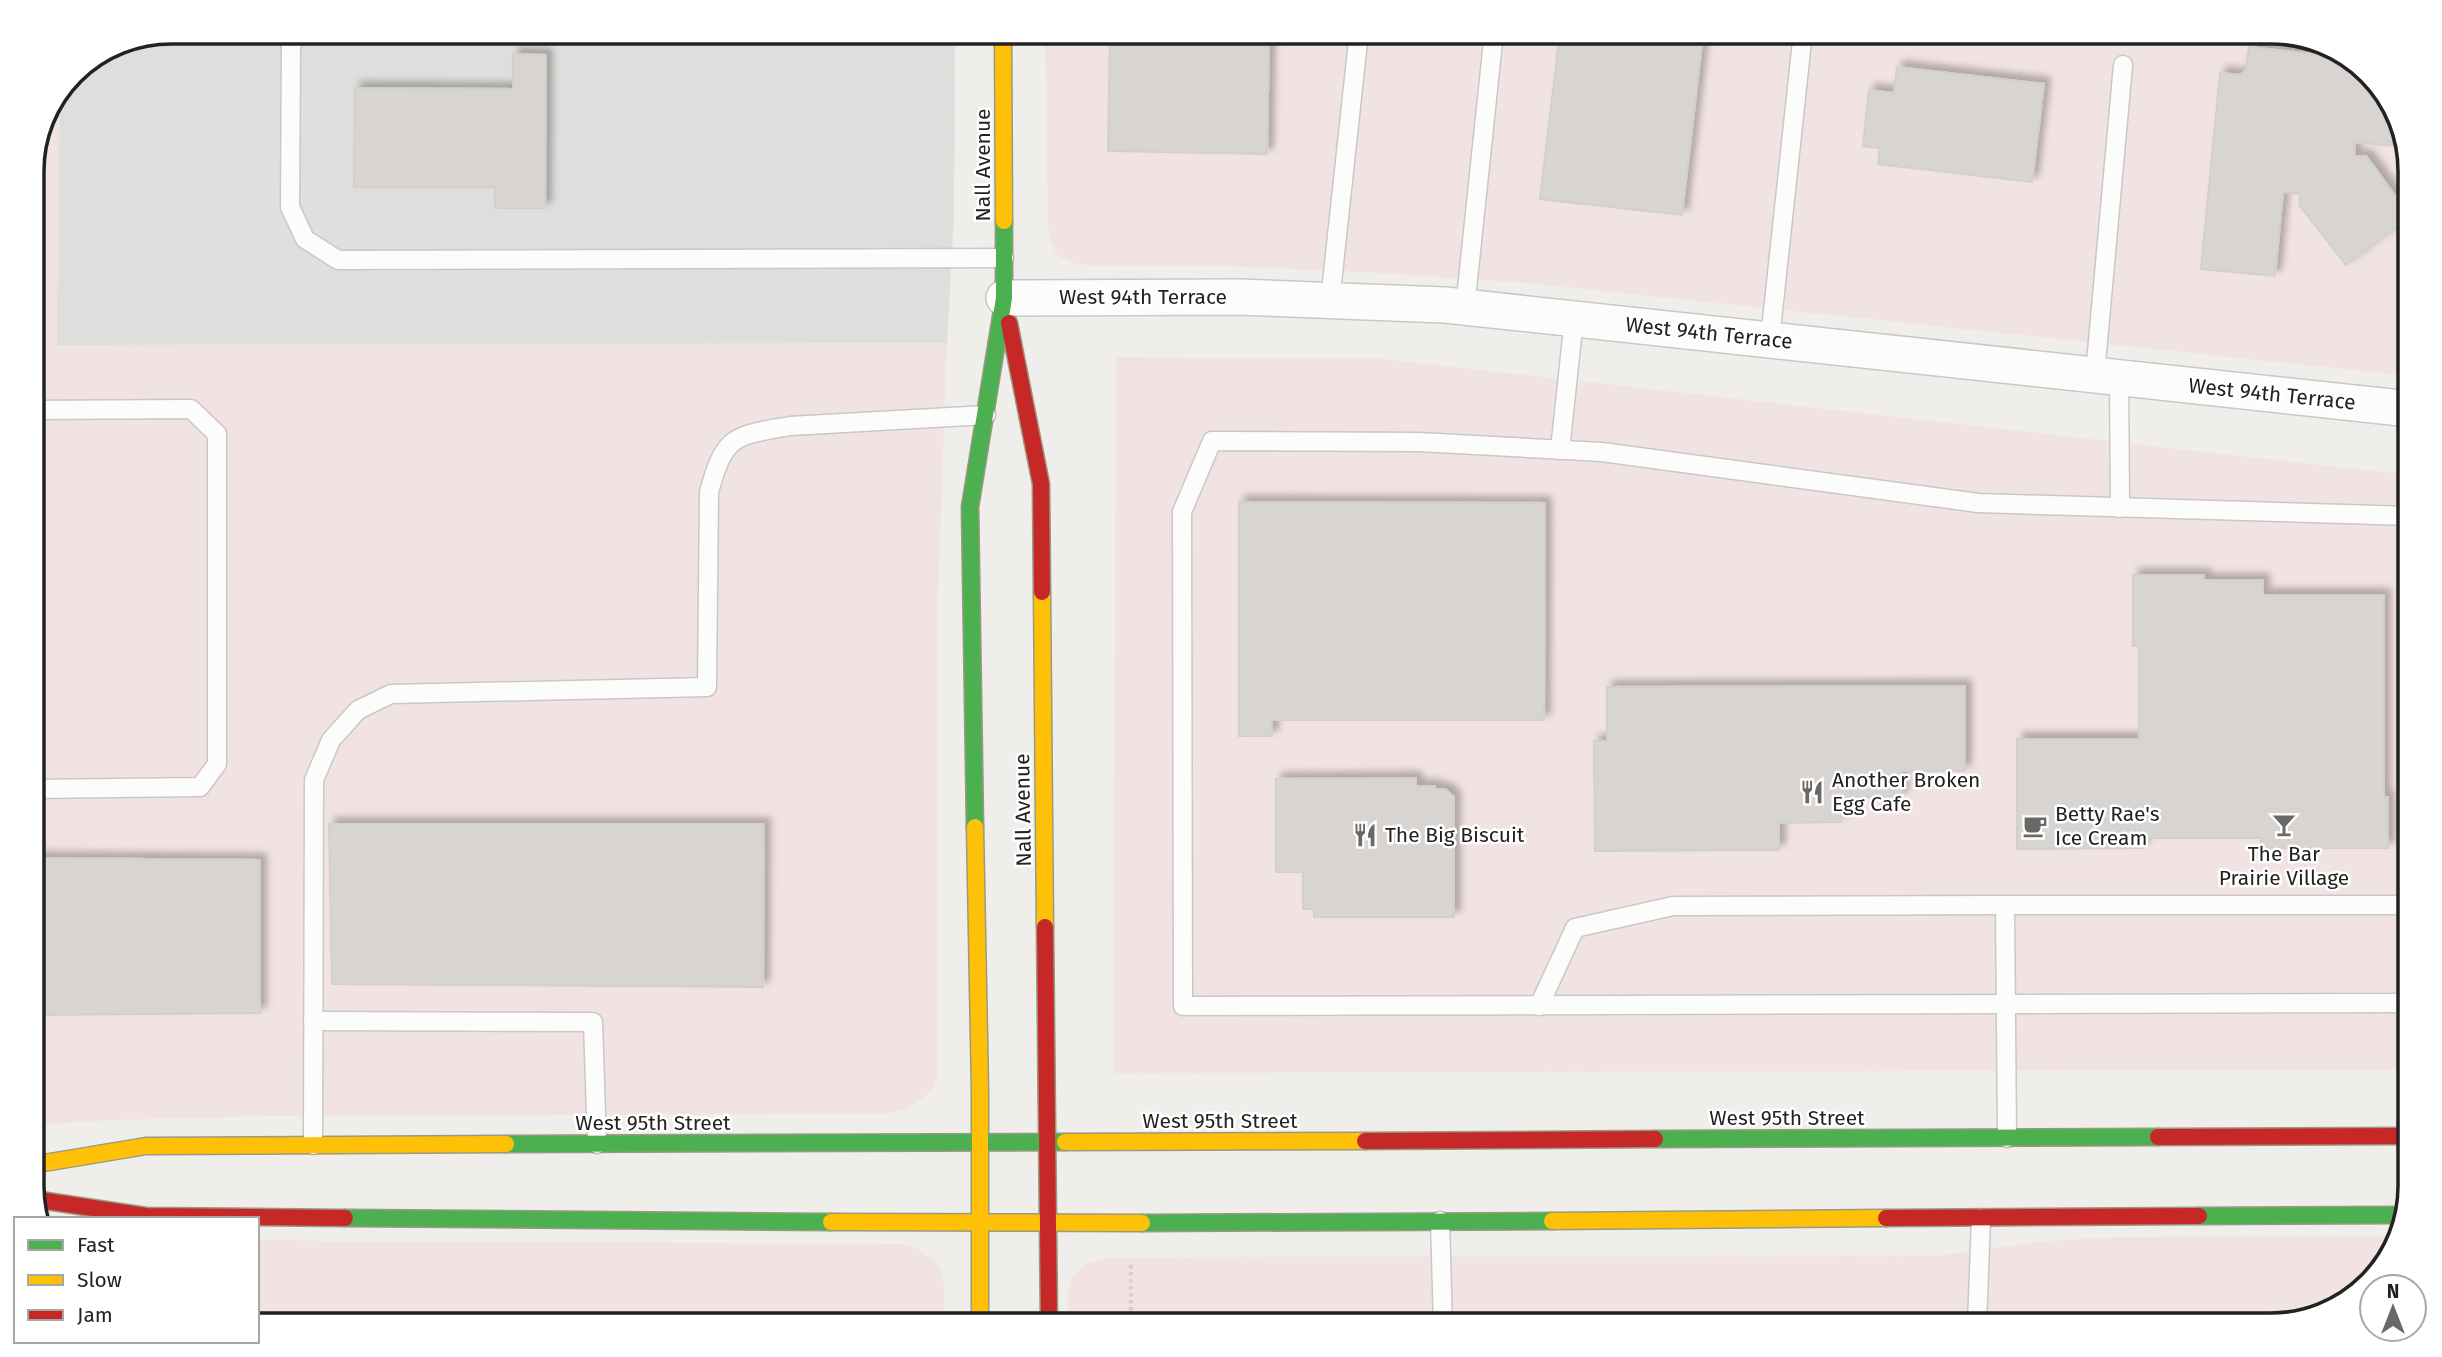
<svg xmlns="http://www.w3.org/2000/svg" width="2442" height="1357" font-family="'Fira Sans',sans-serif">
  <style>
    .commercial { fill: #f1e3e1 }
    .religious { fill: #dededc }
    .parking { fill: #e0dfde }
    .building { fill: #d7d4d2; stroke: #d3d0cc; stroke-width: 2; filter: url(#shadow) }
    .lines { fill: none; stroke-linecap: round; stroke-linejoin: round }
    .lane-casing { stroke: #c9c8c7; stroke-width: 21 }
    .street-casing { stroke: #c9c8c7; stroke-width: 38 }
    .fast-casing { stroke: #999a82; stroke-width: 19 }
    .slow-casing { stroke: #999a82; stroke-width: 19 }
    .jam-casing { stroke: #999a82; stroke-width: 19 }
    .path { stroke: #dccecd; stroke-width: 4.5; stroke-dasharray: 3.5 3.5; stroke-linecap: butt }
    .lane { stroke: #fdfcfc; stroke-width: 18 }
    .street { stroke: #fdfcfc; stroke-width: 35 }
    .fast { stroke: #4caf50; stroke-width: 16 }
    .slow { stroke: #ffc107; stroke-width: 16 }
    .jam { stroke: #c62828; stroke-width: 16 }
    .labels { text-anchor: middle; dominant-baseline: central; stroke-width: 5; stroke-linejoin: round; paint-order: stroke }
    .street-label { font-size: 21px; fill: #222; stroke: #fff }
    .poi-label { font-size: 21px; fill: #222; stroke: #fff; text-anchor: start }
    .rim { fill: none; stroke: #222; stroke-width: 3.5 }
  </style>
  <defs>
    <filter id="shadow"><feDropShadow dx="6" dy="-6" stdDeviation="3.5" flood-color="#0004"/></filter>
  </defs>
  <rect width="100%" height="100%" fill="#f0eeeb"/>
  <g class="commercial">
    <polygon points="1045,32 2271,32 2341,50 2392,101 2410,162 2410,376 1525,283 1381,273 1220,266 1099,266 1076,264 1058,256 1050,242 1048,227"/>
    <polygon points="60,90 58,345 947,343 938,600 937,1078 933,1089 922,1100 899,1111 885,1114 272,1116 113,1120 32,1125 32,162 46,109"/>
    <polygon points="1116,357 1384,359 2410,475 2410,1070 1113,1073"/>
    <polygon points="2397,1236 2392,1256 2341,1307 2272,1325 1066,1325 1069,1286 1074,1276 1086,1263 1113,1257 1934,1256 2049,1241 2118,1237"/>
    <polygon points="257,1239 326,1241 903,1244 918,1248 925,1255 935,1259 941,1272 944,1287 945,1325 257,1325"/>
  </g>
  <polygon class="religious" points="171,32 955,32 954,215 947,343 57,345 60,90 73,72 118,42"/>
  <polygon class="parking" points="216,32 480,32 480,77 343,76 342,197 482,198 481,328 252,327 252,282 215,282"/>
  <g class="building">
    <polygon points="1110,32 1269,35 1267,154 1108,151"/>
    <polygon points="1560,32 1599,32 1702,43 1682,215 1540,199"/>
    <polygon points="2249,47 2349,58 2392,101 2406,147 2355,142 2354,156 2366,156 2410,216 2346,265 2299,205 2300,194 2283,192 2275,276 2201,269 2220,73 2240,75 2246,70"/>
    <polygon points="513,54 546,55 545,208 495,208 495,187 354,187 355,88 513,89"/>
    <polygon points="1897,67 2044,84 2032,182 1878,164 1880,148 1863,146 1869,90 1894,93"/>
    <polygon points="1239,502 1545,503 1544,720 1272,720 1272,736 1239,736"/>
    <polygon points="2133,575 2204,575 2204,580 2263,580 2263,595 2384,595 2384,797 2388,797 2388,848 2261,848 2261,838 2143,838 2143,848 2017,849 2017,739 2139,739 2139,646 2133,646"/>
    <polygon points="1965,686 1965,771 1901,771 1902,797 1841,797 1841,822 1779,823 1779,850 1595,851 1594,741 1607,741 1607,687"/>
    <polygon points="1416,778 1416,786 1435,786 1435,789 1445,789 1454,797 1454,917 1314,917 1314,909 1303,909 1303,872 1276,872 1276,779"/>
    <polygon points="329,824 764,824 763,987 332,984"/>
    <polygon points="32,858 260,860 260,1013 32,1015"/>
  </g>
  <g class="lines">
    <g class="lane-casing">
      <g id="lane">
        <polyline points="302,32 291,44 290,207 305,239 338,260 1004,258"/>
        <polyline points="1330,301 1359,32"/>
        <polyline points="1465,308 1494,32"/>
        <polyline points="1770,339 1803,32"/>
        <polyline points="2095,374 2123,65"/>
        <polyline points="2119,377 2120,508"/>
        <polyline points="32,410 191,409 217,434 217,764 200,787 32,789"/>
        <polyline points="1560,450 1574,319"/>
        <polyline points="2410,516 1978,503 1602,452 1419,442 1212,441 1182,512 1183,1006 2410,1003"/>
        <polyline points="1539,1006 1575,928 1673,906 2005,905"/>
        <polyline points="313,1021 593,1022 597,1144"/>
        <polyline points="2007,1138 2005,905 2410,905"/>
        <path d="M313 1145 314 780 331 740 358 710 391 694 707 687 709 492C725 434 734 436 790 426L986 415"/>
        <polyline points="1440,1221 1443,1325"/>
        <polyline points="385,1325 414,1325"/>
        <polyline points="1977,1325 1981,1218"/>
      </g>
    </g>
    <g class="street-casing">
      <polyline id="street" points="1004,298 1239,297 1445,305 2410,409"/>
    </g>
    <g class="fast-casing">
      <g id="fast">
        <polyline points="975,827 970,507 1004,298 1004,221"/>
        <polyline points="1655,1139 2158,1137"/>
        <polyline points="506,1144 1065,1142"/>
        <polyline points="2199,1216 2403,1215"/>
        <polyline points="345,1218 831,1222"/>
        <polyline points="1142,1223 1552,1221"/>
      </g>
    </g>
    <g class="slow-casing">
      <g id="slow">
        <polyline points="1003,32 1004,221"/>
        <polyline points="1042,592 1045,927"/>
        <polyline points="975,827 980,1091 980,1325"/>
        <polyline points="1065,1142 1365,1141"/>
        <polyline points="32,1165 146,1146 506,1144"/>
        <polyline points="1552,1221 1886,1218"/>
        <polyline points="831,1222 1142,1223"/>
      </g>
    </g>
    <g class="jam-casing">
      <g id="jam">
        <polyline points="1009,323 1041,484 1042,592"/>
        <polyline points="1045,927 1049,1325"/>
        <polyline points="2158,1137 2410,1136"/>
        <polyline points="1365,1141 1655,1139"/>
        <polyline points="33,1199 146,1216 345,1218"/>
        <polyline points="1886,1218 2199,1216"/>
      </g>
    </g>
    <g class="path">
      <polyline points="1131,1265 1131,1325"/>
      <polyline points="1088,1323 1131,1322"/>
    </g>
    <use href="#lane" class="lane"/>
    <use href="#street" class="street"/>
    <use href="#fast" class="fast"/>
    <use href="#slow" class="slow"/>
    <use href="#jam" class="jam"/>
  </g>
  <defs>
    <g id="restaurant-bare" transform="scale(1.89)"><path d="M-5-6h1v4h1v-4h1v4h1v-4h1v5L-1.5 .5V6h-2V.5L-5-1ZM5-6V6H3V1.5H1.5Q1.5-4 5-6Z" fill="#6a6968" stroke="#fff" stroke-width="2.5" paint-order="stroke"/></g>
    <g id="bar-bare" transform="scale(1.89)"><path d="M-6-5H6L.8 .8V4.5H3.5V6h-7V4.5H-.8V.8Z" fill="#6a6968" stroke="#fff" stroke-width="2.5" paint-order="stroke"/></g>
    <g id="cafe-bare" transform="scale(1.89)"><path d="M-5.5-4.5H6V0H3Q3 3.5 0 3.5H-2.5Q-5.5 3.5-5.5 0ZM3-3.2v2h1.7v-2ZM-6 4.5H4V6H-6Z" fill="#6a6968" stroke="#fff" stroke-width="2.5" paint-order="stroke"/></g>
  </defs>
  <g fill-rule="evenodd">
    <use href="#restaurant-bare" x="1812" y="792"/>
    <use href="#bar-bare" x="2284" y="825"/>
    <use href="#cafe-bare" x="2035" y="826"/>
    <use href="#restaurant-bare" x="1365" y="835"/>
  </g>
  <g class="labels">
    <g class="street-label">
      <text transform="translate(983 165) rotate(-90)">Nall Avenue</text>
      <text x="1143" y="297">West 94th Terrace</text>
      <text transform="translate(1709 333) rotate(6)">West 94th Terrace</text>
      <text transform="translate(2272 394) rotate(6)">West 94th Terrace</text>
      <text transform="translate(1023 810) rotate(-91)">Nall Avenue</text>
      <text x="1787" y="1118">West 95th Street</text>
      <text x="1220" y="1121">West 95th Street</text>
      <text x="653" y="1123">West 95th Street</text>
    </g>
    <g class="poi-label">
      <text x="1832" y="780">Another Broken<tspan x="1832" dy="24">Egg Cafe</tspan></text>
      <text x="2055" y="814">Betty Rae's<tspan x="2055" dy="24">Ice Cream</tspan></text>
      <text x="1385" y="835">The Big Biscuit</text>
      <text x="2284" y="854" text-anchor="middle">The Bar<tspan x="2284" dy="24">Prairie Village</tspan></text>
    </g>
  </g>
  <path d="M0 0H2442V1357H0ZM171 44H2271A127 127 0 0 1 2398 171V1186A127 127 0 0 1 2271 1313H171A127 127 0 0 1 44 1186V171A127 127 0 0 1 171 44Z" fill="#fff" fill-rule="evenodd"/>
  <path class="rim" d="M171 44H2271A127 127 0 0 1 2398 171V1186A127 127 0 0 1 2271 1313H171A127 127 0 0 1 44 1186V171A127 127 0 0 1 171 44Z"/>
  <rect x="14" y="1217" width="245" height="126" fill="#ffffff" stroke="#a7a7a7" stroke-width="2"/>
  <rect x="28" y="1240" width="35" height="10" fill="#4caf50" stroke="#a7a7a7" stroke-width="2"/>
  <text x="77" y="1252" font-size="21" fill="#222222">Fast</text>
  <rect x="28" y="1275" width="35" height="10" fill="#ffc107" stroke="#a7a7a7" stroke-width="2"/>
  <text x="77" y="1287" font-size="21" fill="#222222">Slow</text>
  <rect x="28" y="1310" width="35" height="10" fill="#c62828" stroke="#a7a7a7" stroke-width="2"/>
  <text x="77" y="1322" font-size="21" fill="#222222">Jam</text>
  <g transform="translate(2393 1308)"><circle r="33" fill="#ffffff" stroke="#a7a7a7" stroke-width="2"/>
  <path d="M0-5L12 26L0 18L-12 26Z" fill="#6a6968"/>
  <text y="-10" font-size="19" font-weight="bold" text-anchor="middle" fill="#222222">N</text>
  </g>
</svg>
